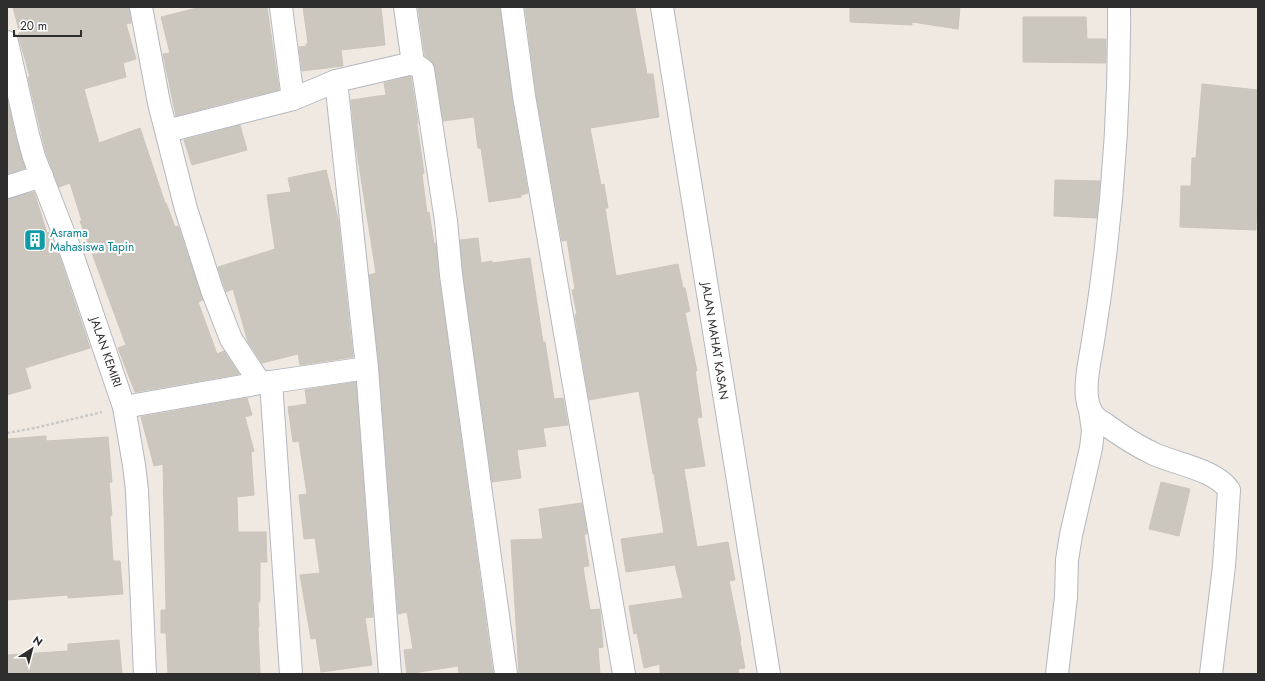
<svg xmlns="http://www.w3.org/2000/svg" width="1265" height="681" font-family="Jost,sans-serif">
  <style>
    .building { fill: #cbc7bf; stroke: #cbc5ba }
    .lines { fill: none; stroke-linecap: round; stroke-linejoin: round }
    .minor-casing { stroke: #b4b7c1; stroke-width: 24 }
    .path { stroke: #c9c9c9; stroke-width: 2.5; stroke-dasharray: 3 2; stroke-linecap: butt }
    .minor { stroke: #fff; stroke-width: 22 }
    .labels { text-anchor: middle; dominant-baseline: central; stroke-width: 4; stroke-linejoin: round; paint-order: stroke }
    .culture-label { font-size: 12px; fill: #0d838f; stroke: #fff; text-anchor: start }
    .street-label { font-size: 12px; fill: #2e2e2e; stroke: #fff }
  </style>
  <rect width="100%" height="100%" fill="#efe9e1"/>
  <g class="building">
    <polygon points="13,7 129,7 131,23 126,24 136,59 123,63 126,77 84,89 99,143 140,128 165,203 166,203 175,227 178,226 203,300 198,302 217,354 224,351 239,374 135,392 118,348 126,345 80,221 82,221 70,183 59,187 46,153 28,77 30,77 18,34 20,34"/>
    <polygon points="201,7 267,7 279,90 232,101 233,101 176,116 163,54 170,53 161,17"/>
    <polygon points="303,7 381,7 385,45 341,50 343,66 302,71 299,47 307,46 306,44 308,43"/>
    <polygon points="418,7 500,7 512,98 528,193 521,195 521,197 489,202 481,148 478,148 474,117 443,121 435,68 433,63 425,56"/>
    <polygon points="525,7 635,7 647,74 653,74 659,117 590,128 601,185 604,184 608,208 605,208 616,276 678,264 683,288 685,288 690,311 685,313 697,371 695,371 702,417 697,418 705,466 684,469 697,547 728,542 735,580 729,581 741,641 740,641 745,668 738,669 739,674 660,674 660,664 644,668 637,633 634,634 629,606 683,598 675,565 626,572 621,539 664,533 654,474 653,474 639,391 589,400 575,315 577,314 572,290 575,289 567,240 562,241 536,94"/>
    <polygon points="850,7 960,7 958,29 912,22 912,25 850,22"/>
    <polygon points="1023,17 1086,17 1087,39 1106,39 1106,63 1023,62"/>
    <polygon points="410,76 411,77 418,123 417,124 424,173 422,174 427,213 429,212 434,243 436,244 439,277 493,674 459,674 458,666 407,674 404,650 413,649 407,612 398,614 379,367 369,275 376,273 355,140 351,100 386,95 384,83"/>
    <polygon points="1202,84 1258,90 1258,159 1256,230 1180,227 1181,186 1191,186 1192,158 1196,158"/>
    <polygon points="7,99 16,138 25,168 7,174"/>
    <polygon points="240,125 247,150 192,165 184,140"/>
    <polygon points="326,170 338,219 353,357 300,365 298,354 262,363 248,342 233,289 226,292 218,267 275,249 267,195 291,192 288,178"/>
    <polygon points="1055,180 1100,181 1097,218 1054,216"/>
    <polygon points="34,192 47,233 50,232 61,261 90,348 25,368 31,388 7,395 7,199"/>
    <polygon points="478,238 481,263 492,261 492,263 530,258 543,342 545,342 554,399 563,398 568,425 543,428 546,446 517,450 521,478 492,482 463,274 460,240"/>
    <polygon points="356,382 373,617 365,618 372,665 321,672 316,638 311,639 300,575 320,573 315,538 304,539 299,495 307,494 299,441 293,442 288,407 307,404 305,390"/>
    <polygon points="247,398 252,415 245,417 254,451 251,452 254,495 237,497 238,532 266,532 267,562 260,562 260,602 258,602 259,627 258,627 260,674 168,674 166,633 161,633 161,610 166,610 163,464 154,466 141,417"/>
    <polygon points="46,436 46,441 108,437 112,482 109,482 112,515 110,516 113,561 120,561 123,594 68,598 68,595 7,600 7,439"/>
    <polygon points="1161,482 1190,489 1179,536 1149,529"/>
    <polygon points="582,503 587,534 584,534 589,566 583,567 590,610 600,609 600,611 603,647 598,648 600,674 519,674 511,540 543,539 539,509"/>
    <polygon points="119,640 122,674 8,674 7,655 68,651 68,644"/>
  </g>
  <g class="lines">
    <g class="minor-casing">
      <g id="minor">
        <polyline points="141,7 159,103 186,209 212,290 231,339 260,383"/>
        <polyline points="281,7 293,99"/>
        <polyline points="405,7 413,63"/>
        <polyline points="512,7 524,96 624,674"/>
        <polyline points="662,7 769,674"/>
        <path d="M1119 7C1120 119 1111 230 1093 341 1090 362 1079 400 1095 417 1098 420 1102 422 1105 424 1120 435 1137 446 1154 454 1176 464 1216 470 1229 490L1224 566 1211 674"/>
        <polyline points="7,42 28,135 34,157 73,257 124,407 134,465 137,490 145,674"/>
        <polyline points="336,81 367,368 390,674"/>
        <polyline points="167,131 293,99 336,81 413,63 423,70 446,221 451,275 506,674"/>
        <polyline points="7,187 42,176"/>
        <polyline points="271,382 291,674"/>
        <polyline points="124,407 260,383 271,382 367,368"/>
        <polyline points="1057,674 1066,597 1067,560 1071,535 1091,448 1093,431 1090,409"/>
      </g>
    </g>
    <polyline class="path" points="7,433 35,428 102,412"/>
    <use href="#minor" class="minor"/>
  </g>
  <defs>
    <g id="building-square" transform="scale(1.15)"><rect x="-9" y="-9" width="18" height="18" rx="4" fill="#0f9aa8" stroke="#fff"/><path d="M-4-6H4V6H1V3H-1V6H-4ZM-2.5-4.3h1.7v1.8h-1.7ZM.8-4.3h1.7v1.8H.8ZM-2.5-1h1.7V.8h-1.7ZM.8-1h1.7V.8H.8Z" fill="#fff"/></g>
  </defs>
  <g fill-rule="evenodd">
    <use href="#building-square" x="35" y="240"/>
  </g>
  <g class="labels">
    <g class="culture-label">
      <text x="50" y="233">Asrama<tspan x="50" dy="14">Mahasiswa Tapin</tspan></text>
    </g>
    <g class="street-label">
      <text transform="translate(715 341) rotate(81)">JALAN MAHAT KASAN</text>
      <text transform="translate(106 352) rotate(71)">JALAN KEMIRI</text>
    </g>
  </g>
  <rect width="1265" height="681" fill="none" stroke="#2e2e2e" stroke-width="16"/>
  <g transform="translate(32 649) rotate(36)" stroke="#ffffff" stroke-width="3" paint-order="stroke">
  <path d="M0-3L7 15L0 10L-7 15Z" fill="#2e2e2e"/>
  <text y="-6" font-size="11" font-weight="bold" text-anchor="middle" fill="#2e2e2e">N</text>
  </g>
  <path d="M14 30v6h67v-6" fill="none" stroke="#2e2e2e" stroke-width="2"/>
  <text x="20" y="30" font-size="12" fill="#2e2e2e" stroke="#ffffff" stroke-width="3" paint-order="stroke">20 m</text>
</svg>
